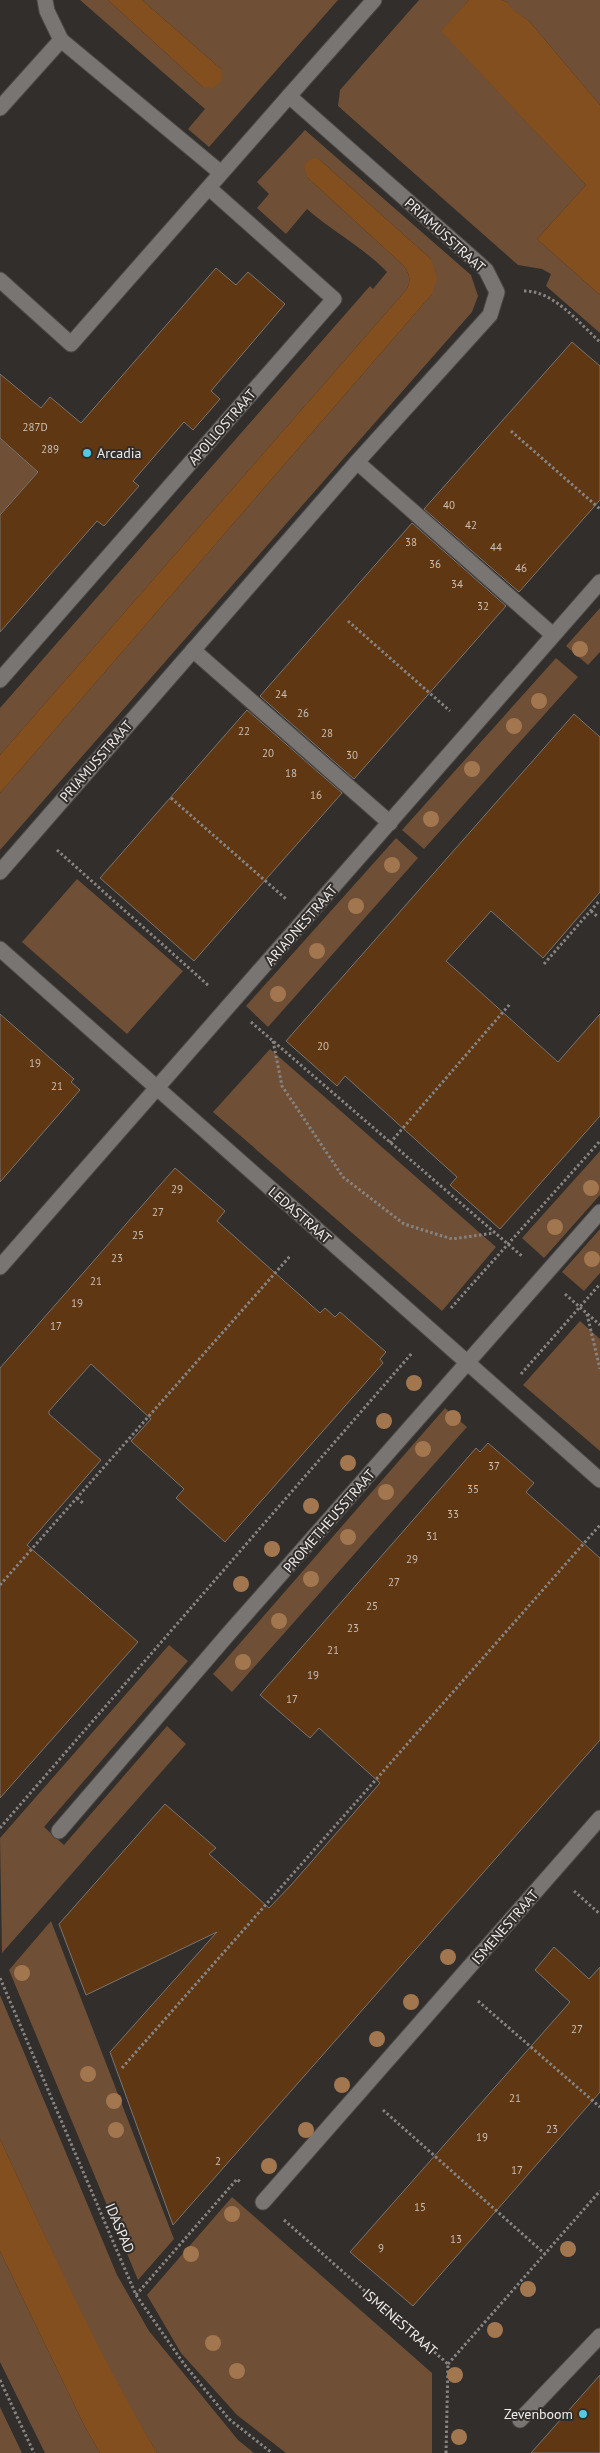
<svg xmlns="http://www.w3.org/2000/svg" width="600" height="2453" font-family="'PT Sans',sans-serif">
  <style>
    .green { fill: #6f4f35 }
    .water { fill: #844f1e }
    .building { fill: #5f3712; stroke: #797572 }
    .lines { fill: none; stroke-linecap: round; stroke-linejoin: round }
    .lane-casing { stroke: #4c4948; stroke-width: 17 }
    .street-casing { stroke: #4c4948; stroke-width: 17 }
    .path { stroke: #868381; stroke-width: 3; stroke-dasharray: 2.5 2.5; stroke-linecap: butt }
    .lane { stroke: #797573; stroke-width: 15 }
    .street { stroke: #797573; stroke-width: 15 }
    .tree { fill: #a2764f }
    .poi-dot { fill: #54cadd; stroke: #312e2b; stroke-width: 2 }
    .labels { text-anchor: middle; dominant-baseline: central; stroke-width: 4; stroke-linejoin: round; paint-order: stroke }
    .number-label { font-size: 11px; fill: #cabfb5 }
    .street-label { font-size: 14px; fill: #eeeceb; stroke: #312e2b }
    .poi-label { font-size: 14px; fill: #eeeceb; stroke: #312e2b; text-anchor: start }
  </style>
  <rect width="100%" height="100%" fill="#312e2b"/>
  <g class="green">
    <polygon points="80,0 108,0 203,87 221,69 142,0 338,0 209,147 188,129 205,109"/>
    <polygon points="419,0 469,0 442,31 586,185 537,239 600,295 600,333 546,286 551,274 542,269 518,265 338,106 340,90"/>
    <polygon points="501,0 600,0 600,105 529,21 511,9 507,2"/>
    <path d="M305 130 471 275 478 296 472 312 0 850V793L432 294 431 259 320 160 307 177 404 266C410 275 411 280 407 289L0 755V708L370 286 373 289 387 272C363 247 333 232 307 209L286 234 257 208 269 194 257 182Z"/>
    <polygon points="0,438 38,472 0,515"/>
    <polygon points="600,608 600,652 588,665 566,646"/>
    <polygon points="556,658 578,677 424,849 402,830"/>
    <polygon points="396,838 418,858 268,1027 246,1006"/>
    <polygon points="77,879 183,971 127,1034 22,942"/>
    <polygon points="270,1049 496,1247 442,1311 213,1112"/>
    <polygon points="600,1151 600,1195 544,1258 522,1238"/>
    <polygon points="600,1229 600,1273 584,1291 562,1272"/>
    <polygon points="580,1321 600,1339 600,1451 523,1385"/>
    <polygon points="445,1408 467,1427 232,1692 213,1674"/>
    <polygon points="169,1645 188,1661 44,1827 64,1845 167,1726 186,1744 2,1953 0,1838"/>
    <polygon points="51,1921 174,2239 138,2280 9,1970"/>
    <polygon points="0,1995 117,2275 149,2331 238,2440 254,2453 157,2453 125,2400 70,2291 0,2139"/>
    <polygon points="232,2197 432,2373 432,2453 286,2453 237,2415 181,2353 147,2295"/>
    <polygon points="0,2251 84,2425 100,2453 45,2453 0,2362"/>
    <polygon points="0,2407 22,2453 0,2453"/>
  </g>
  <g class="water">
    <polygon points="108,0 142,0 221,69 221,81 213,88 203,87"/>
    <polygon points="469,0 501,0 507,2 512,9 529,21 600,105 600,295 537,239 586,185 441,31"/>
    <path d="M314 158 320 160 431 259 437 278 432 294 0 793V755L407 289C411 280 410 275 404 266L307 177 304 166 308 161Z"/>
    <path d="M0 2139C49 2245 97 2352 157 2453H100L84 2425 0 2251Z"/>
  </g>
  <g class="building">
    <polygon points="216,268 236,285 248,272 285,304 211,391 220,399 193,430 184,422 133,481 139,486 104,526 97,521 0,632 0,515 38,472 0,438 0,374 41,408 50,397 81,423"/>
    <polygon points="572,342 600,366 600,500 519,592 424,509"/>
    <polygon points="412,523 506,606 354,779 260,696"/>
    <polygon points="247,710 342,793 194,961 100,878"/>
    <polygon points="574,714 600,737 600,892 543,958 491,911 446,961 558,1062 600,1014 600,1116 500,1229 450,1185 457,1177 345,1076 337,1086 286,1041"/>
    <polygon points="0,1014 74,1079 71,1082 80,1090 0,1182"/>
    <polygon points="175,1168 225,1211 217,1221 320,1313 325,1308 335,1317 340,1312 386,1352 380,1359 383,1363 225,1542 176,1498 184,1489 131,1441 151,1419 91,1364 49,1411 49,1414 101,1460 27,1545 138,1642 0,1798 0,1368"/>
    <polygon points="488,1443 534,1483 526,1492 600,1558 600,1740 173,2225 110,2052 217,1932 86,1995 59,1924 165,1804 216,1848 209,1854 269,1908 292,1884 380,1783 319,1728 310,1738 260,1695 476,1448 480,1452"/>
    <polygon points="554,1947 589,1979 600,1967 600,2092 413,2306 350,2252 570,2002 535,1970"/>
    <polygon points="600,2375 600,2453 531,2453"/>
  </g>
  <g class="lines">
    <g class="lane-casing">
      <g id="lane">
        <polyline points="45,0 47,11 61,40"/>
        <polyline points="0,108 61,40 221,173"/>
        <polyline points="0,280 71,344 289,96"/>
        <polyline points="0,680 334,299 209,188"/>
      </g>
    </g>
    <g class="street-casing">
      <g id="street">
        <polyline points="357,462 553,635"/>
        <polyline points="193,650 390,823"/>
        <polyline points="0,872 357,462 490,315 497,292 486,270 289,96 374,0"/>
        <polyline points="0,949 600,1480"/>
        <polyline points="0,1267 600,582"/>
        <polyline points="59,1831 230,1632 600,1212"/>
        <polyline points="263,2202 600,1818"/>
        <polyline points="520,2420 600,2336"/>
      </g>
    </g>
    <g class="path">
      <path d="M524 291C553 290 580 324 600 342"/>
      <polyline points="511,431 600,509"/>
      <polyline points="348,621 450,711"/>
      <polyline points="171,798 286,899"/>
      <polyline points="57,850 209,986"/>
      <polyline points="591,911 598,917"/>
      <polyline points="544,964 600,900"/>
      <polyline points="251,1022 523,1257"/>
      <polyline points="273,1041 282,1086 343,1177 404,1224 452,1239 494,1233"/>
      <polyline points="390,1143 510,1004"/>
      <polyline points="565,1294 600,1325"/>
      <polyline points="451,1308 600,1141"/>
      <polyline points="587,1314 600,1369"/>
      <polyline points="521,1374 600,1284"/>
      <polyline points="77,1498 84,1504"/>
      <polyline points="0,1585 291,1255"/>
      <polyline points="0,1828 412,1353"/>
      <polyline points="574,1891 600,1914"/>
      <polyline points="0,1978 136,2295 184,2364 229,2419 272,2453"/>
      <polyline points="478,2001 600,2107"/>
      <polyline points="122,2068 600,1525"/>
      <polyline points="383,2110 545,2254"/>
      <polyline points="284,2220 448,2364"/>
      <polyline points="136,2295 237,2179 241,2183"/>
      <polyline points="448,2364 600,2191"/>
      <polyline points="0,2380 34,2453"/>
      <polyline points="446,2453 448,2364"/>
    </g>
    <use href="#lane" class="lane"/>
    <use href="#street" class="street"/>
  </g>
  <g class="tree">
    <circle cx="580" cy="649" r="8"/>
    <circle cx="539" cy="701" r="8"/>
    <circle cx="514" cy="726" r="8"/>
    <circle cx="472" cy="769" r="8"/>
    <circle cx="431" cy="819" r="8"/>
    <circle cx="392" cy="865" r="8"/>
    <circle cx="356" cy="906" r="8"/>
    <circle cx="317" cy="951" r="8"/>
    <circle cx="278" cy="994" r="8"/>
    <circle cx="591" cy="1188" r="8"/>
    <circle cx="555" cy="1227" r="8"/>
    <circle cx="592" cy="1259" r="8"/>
    <circle cx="414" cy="1383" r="8"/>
    <circle cx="453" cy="1418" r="8"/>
    <circle cx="384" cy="1421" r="8"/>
    <circle cx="423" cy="1449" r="8"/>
    <circle cx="348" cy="1463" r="8"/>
    <circle cx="386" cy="1492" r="8"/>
    <circle cx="311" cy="1506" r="8"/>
    <circle cx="348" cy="1537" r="8"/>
    <circle cx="272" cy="1549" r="8"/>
    <circle cx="311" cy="1579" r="8"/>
    <circle cx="241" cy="1584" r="8"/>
    <circle cx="279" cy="1621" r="8"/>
    <circle cx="243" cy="1662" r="8"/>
    <circle cx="448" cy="1957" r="8"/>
    <circle cx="22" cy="1973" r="8"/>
    <circle cx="411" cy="2002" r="8"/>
    <circle cx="377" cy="2039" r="8"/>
    <circle cx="88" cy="2074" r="8"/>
    <circle cx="342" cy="2085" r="8"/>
    <circle cx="114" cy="2101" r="8"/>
    <circle cx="116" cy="2130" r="8"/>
    <circle cx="306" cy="2130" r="8"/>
    <circle cx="269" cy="2166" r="8"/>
    <circle cx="232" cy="2214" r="8"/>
    <circle cx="568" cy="2249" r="8"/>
    <circle cx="191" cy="2254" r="8"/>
    <circle cx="528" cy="2289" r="8"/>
    <circle cx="495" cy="2330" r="8"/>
    <circle cx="213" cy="2343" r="8"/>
    <circle cx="237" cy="2371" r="8"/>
    <circle cx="455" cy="2375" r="8"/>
    <circle cx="459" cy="2437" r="8"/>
  </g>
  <g class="poi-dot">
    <circle cx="87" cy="453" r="5"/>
    <circle cx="583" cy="2414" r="5"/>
  </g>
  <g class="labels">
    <g class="number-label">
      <text x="35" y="427">287D</text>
      <text x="50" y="449">289</text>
      <text x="449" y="505">40</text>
      <text x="471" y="525">42</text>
      <text x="411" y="542">38</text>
      <text x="496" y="547">44</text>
      <text x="435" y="564">36</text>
      <text x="521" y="568">46</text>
      <text x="457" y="584">34</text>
      <text x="483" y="606">32</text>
      <text x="281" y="694">24</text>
      <text x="303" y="713">26</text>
      <text x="244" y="731">22</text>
      <text x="327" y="733">28</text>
      <text x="268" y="753">20</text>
      <text x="352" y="755">30</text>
      <text x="291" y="773">18</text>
      <text x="316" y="795">16</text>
      <text x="323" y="1046">20</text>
      <text x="35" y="1063">19</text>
      <text x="57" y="1086">21</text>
      <text x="177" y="1189">29</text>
      <text x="158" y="1212">27</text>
      <text x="138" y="1235">25</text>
      <text x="117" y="1258">23</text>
      <text x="96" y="1281">21</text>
      <text x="77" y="1303">19</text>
      <text x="56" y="1326">17</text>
      <text x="494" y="1466">37</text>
      <text x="473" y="1489">35</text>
      <text x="453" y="1514">33</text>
      <text x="432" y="1536">31</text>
      <text x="412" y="1559">29</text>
      <text x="394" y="1582">27</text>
      <text x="372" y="1606">25</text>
      <text x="353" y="1628">23</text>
      <text x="333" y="1650">21</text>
      <text x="313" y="1675">19</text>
      <text x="292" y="1699">17</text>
      <text x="577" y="2029">27</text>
      <text x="515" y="2098">21</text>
      <text x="552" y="2129">23</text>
      <text x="482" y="2137">19</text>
      <text x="218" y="2161">2</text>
      <text x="517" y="2170">17</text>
      <text x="420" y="2207">15</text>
      <text x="456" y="2239">13</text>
      <text x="381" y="2248">9</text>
    </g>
    <g class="street-label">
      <text transform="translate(445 235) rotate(42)">PRIAMUSSTRAAT</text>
      <text transform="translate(222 427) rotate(-49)">APOLLOSTRAAT</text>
      <text transform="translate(96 761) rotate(-49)">PRIAMUSSTRAAT</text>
      <text transform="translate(301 925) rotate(-49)">ARIADNESTRAAT</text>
      <text transform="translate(300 1215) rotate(41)">LEDASTRAAT</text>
      <text transform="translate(329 1521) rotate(-49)">PROMETHEUSSTRAAT</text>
      <text transform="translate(505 1927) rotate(-49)">ISMENESTRAAT</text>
      <text transform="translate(120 2228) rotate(67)">IDASPAD</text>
      <text transform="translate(400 2322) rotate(41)">ISMENESTRAAT</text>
    </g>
    <g class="poi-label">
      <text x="97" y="453">Arcadia</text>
      <text x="573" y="2414" text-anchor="end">Zevenboom</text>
    </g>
  </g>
</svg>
